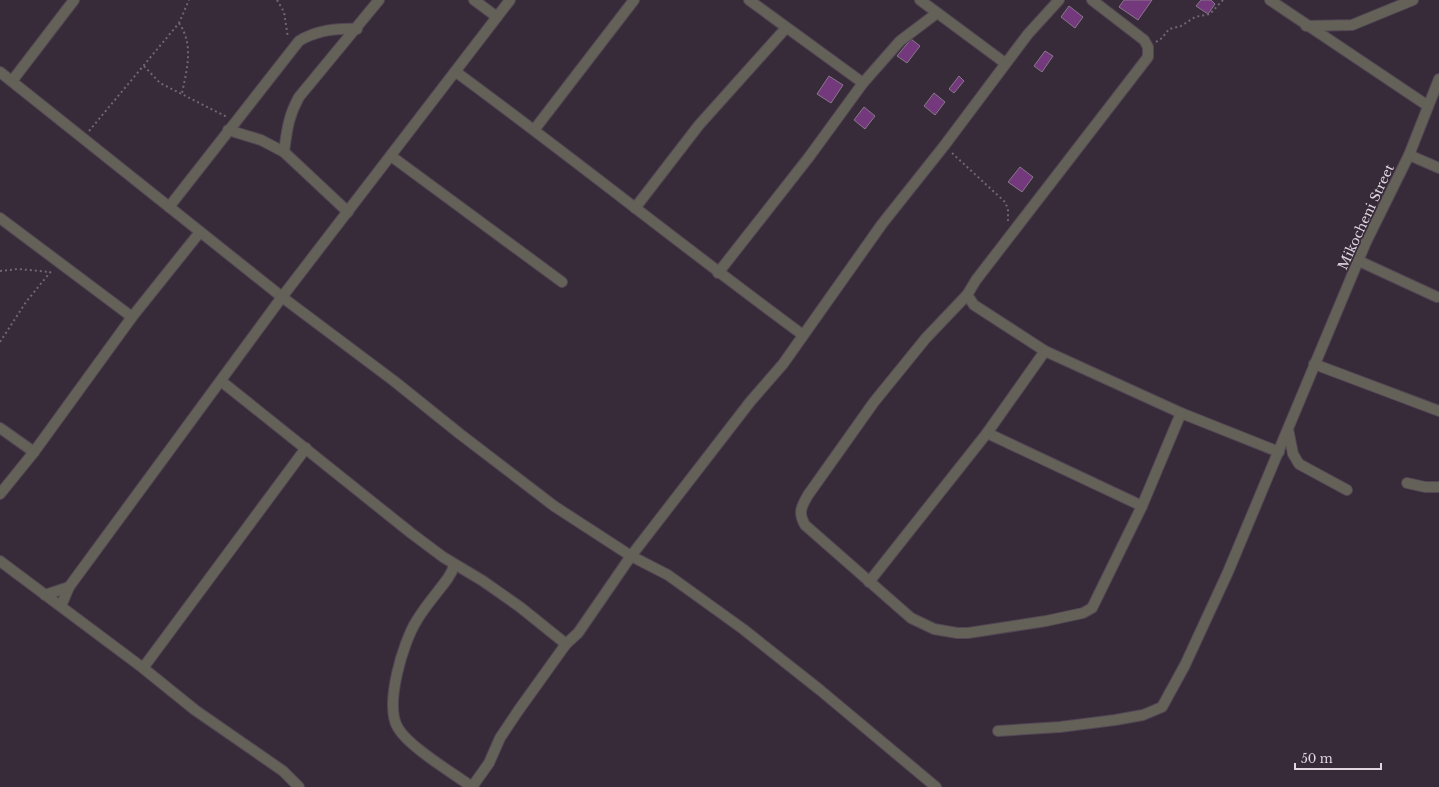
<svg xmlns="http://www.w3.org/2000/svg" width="1439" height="787" font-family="'Libre Baskerville',serif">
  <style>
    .building { fill: #74387c; stroke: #88798a }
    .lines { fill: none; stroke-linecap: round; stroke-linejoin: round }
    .street-casing { stroke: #524654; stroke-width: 12 }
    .path { stroke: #716673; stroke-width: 2; stroke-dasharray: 2 3; stroke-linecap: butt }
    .street { stroke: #636158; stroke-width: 10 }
    .labels { text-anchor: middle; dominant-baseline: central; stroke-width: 3.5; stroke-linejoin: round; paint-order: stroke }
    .street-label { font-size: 13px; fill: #dfd6e0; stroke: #372a39 }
  </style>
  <rect width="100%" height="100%" fill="#372a39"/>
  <g class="building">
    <polygon points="1124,0 1152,0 1138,20 1119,7"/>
    <polygon points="1201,0 1211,0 1215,4 1208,14 1196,6"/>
    <polygon points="1069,6 1083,17 1075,28 1061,17"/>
    <polygon points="911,39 920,46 907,63 897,56"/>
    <polygon points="1045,51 1053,56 1042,72 1034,66"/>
    <polygon points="829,76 843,85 831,103 817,94"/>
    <polygon points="959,76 964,81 954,93 949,89"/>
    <polygon points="934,93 945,102 935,115 924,106"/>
    <polygon points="864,107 875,116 865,129 854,120"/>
    <polygon points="1020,167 1033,177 1022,192 1008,182"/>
  </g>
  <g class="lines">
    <g class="street-casing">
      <g id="street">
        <polyline points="474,0 497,17"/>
        <polyline points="749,0 863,83"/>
        <polyline points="920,0 1005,63"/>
        <polyline points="1092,0 1144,40 1148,47 1148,57 976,280 967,295 974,305 1045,351 1181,413 1279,452"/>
        <polyline points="1270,0 1428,106"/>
        <polyline points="1306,26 1352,25 1413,0"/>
        <polyline points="0,72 282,297 394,381 460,434 554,506 631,556 668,575 743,629 820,690 936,787"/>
        <path d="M456 72C573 158 686 249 803 335"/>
        <polyline points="12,81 74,0"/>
        <polyline points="228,130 261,140 284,152 348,212"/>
        <polyline points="534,130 634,0"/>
        <path d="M284 152C287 130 288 117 299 97L379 0"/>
        <polyline points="1409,155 1439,168"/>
        <polyline points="391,156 562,282"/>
        <path d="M169 207 299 41C317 30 336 28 357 29"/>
        <polyline points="635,208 699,125 786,28"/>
        <polyline points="0,218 132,317"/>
        <polyline points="1359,261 1437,297"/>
        <polyline points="718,273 809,157 863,83 900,41 937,13"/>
        <path d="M967 295 926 338 874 402 808 495C801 507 798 513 805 525L911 618 934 629 957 633H968L1046 621 1083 613 1092 608 1142 506 1181 413"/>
        <polyline points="1314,364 1439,411"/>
        <polyline points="221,381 411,533 443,557 483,581 520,607 566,644"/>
        <polyline points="0,428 34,452"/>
        <polyline points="1288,429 1293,454 1299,464 1347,490"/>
        <polyline points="987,433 1142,506"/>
        <polyline points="1407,483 1425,487 1439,487"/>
        <polyline points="0,494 34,452 132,317 200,232"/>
        <polyline points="0,561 143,668 195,710 283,771 299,787"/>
        <path d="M454 564 452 571 448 578C438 592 426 605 417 620 403 642 384 705 398 728 409 747 453 773 472 787"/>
        <polyline points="869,582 987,433 1045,351"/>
        <polyline points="45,595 69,587"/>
        <polyline points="61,606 69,587 282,297 510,0"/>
        <polyline points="143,668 306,448"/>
        <polyline points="998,731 1060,727 1115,720 1143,715 1162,707 1185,665 1228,572 1366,242 1409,155 1439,79"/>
        <polyline points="472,787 489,763 500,738 518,711 566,644 578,633 631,556 750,402 783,364 882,224 944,146 1028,34 1059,0"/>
      </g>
    </g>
    <g class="path">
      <polyline points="277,0 284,12 288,38"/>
      <path d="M179 23C194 45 187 69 182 93"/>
      <polyline points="1156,42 1162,38 1169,29 1181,26 1195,17 1210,14 1223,0"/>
      <polyline points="144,66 160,83 227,117"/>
      <polyline points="89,131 179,23 189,0"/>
      <polyline points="952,153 1005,202 1008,209 1008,221"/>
      <polyline points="0,271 18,269 50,272"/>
      <polyline points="0,342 26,302 52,270"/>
    </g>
    <use href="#street" class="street"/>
  </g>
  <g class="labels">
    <g class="street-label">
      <text transform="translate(1366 217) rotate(-65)">Mikocheni Street</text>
    </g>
  </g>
  <path d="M1295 763v6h86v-6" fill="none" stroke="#dfd6e0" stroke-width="2"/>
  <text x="1301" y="763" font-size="12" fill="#dfd6e0" stroke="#372a39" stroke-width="3" paint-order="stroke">50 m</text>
</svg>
